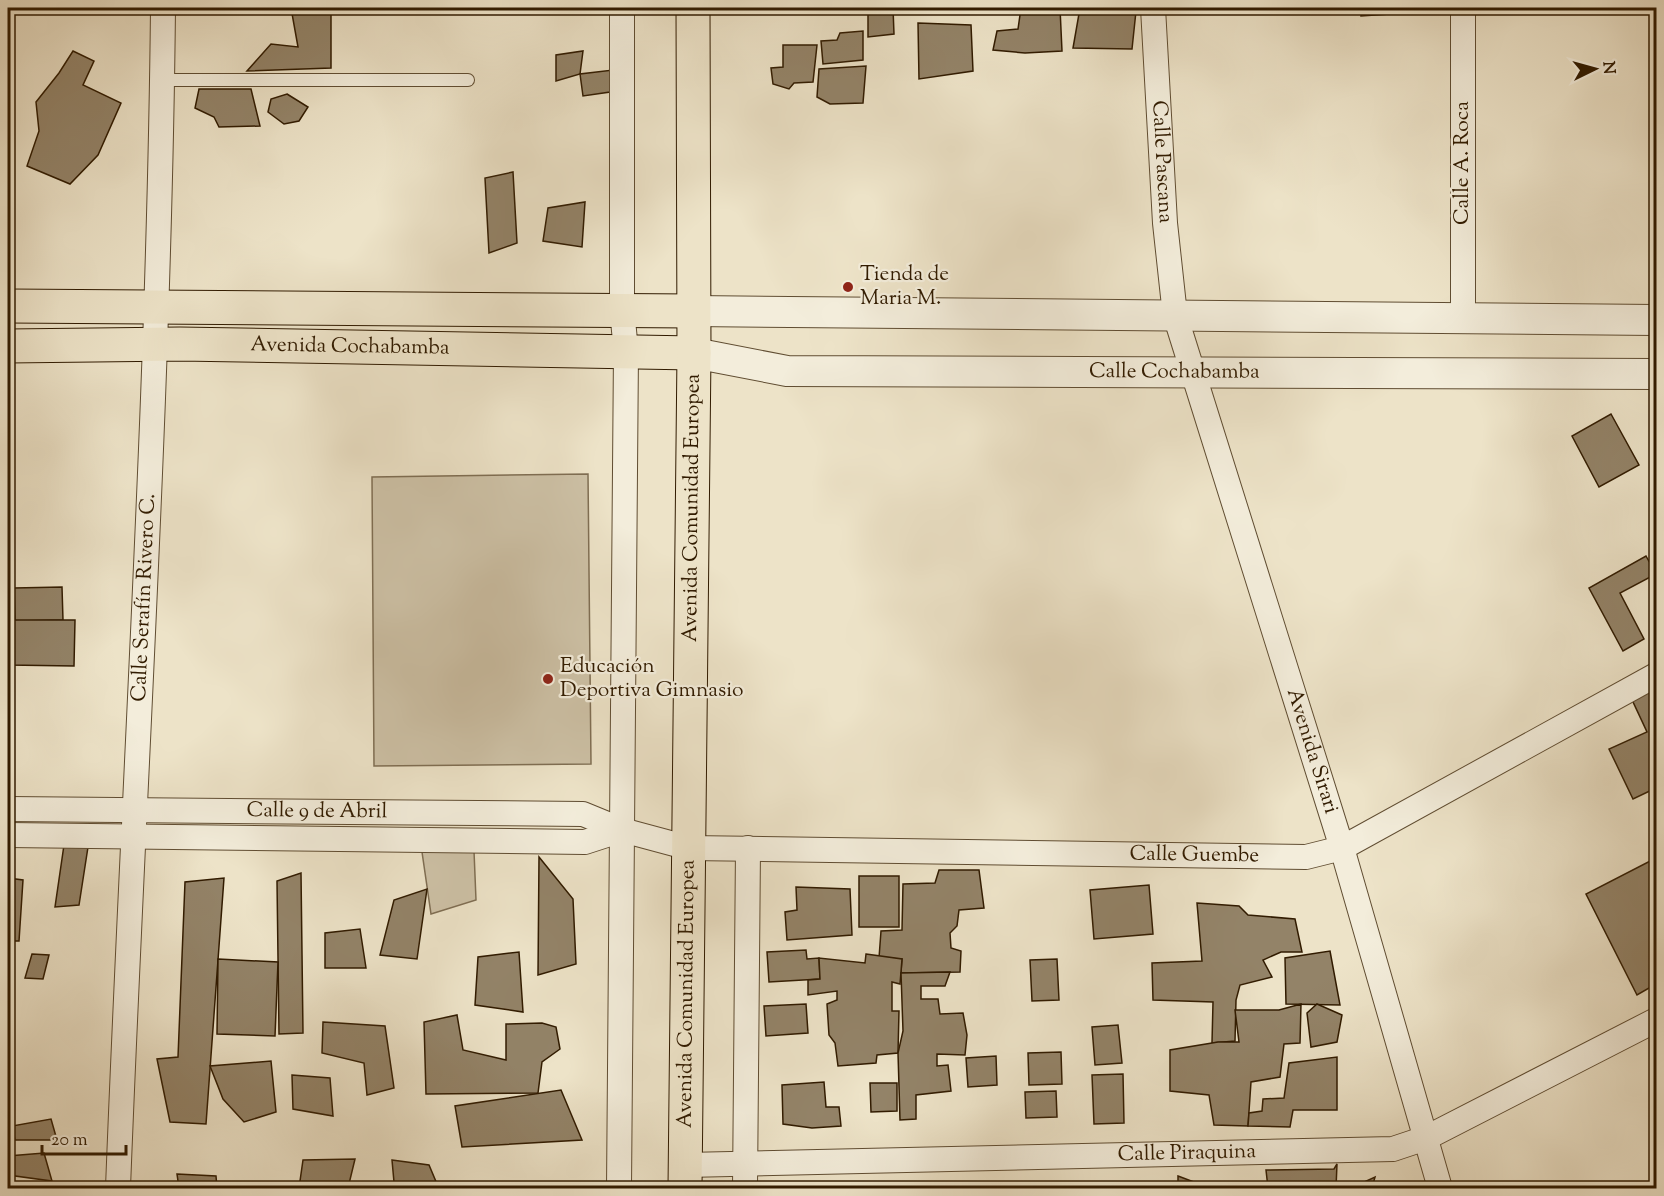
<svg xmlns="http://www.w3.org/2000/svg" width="1664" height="1196" font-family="'Sorts Mill Goudy',serif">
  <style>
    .green { fill: #cdc1a6; stroke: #7f6e53; stroke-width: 1.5 }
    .building { fill: #938368; stroke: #311b00; stroke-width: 1.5 }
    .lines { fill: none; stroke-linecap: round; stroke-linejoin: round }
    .service-casing { stroke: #604d32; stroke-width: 14 }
    .minor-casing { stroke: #604d32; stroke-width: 26 }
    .tertiary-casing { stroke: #604d32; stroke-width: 32 }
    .primary-casing { stroke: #311b00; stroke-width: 35 }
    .trunk-casing { stroke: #311b00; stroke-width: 35 }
    .service { stroke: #f3eddb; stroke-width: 12 }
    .minor { stroke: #f3eddb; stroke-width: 24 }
    .tertiary { stroke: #f3eddb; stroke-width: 30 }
    .primary { stroke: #ede3c8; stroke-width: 33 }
    .trunk { stroke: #ede3c8; stroke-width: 33 }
    .poi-dot { fill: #8f2418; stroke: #f3eddb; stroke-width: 2 }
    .labels { text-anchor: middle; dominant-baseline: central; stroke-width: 4.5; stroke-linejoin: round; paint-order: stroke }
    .street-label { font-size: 21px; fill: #311b00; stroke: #f3eddb }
    .poi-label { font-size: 21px; fill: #311b00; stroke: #f3eddb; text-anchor: start }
  </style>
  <rect width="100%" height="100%" fill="#ede3c8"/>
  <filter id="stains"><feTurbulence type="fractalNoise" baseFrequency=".00333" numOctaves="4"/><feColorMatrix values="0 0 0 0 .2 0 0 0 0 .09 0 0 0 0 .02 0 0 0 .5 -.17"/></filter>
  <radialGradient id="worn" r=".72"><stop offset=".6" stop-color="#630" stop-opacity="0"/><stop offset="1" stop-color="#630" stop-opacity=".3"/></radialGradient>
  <g class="green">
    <polygon points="588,474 591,764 374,766 372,477"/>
    <polygon points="474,851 476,900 431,914 422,852"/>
  </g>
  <g class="building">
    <polygon points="291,8 331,8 331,68 247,71 271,44 298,47"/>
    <polygon points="868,8 893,8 894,34 868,37"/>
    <polygon points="1021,8 1060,8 1062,51 1025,53 993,50 997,31 1018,29"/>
    <polygon points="1080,8 1119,8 1136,11 1132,49 1073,48"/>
    <rect x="1315" y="8" width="22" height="3"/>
    <polygon points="1361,8 1405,8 1405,13 1361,16"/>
    <polygon points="1416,8 1441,8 1441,11 1417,13"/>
    <polygon points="918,23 971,25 973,71 919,79"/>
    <polygon points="863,31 863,60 823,64 821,41 837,40 840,33"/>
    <polygon points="783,45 817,45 813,82 794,83 789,89 773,84 771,68 783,67"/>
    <polygon points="73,51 94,61 83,85 121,103 98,155 70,184 27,166 39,131 36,102 59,73"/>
    <polygon points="583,51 580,74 556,81 556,55"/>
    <polygon points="866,66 863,103 830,104 817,97 819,69"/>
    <polygon points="613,70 610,92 583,96 580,74"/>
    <polygon points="199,89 251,89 260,126 219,127 214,117 195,108"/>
    <polygon points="287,94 308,107 299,121 284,124 268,112 271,99"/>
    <polygon points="513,172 517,243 489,253 485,178"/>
    <polygon points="585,202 582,247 543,241 548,208"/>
    <polygon points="1611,414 1639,465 1599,487 1572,436"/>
    <polygon points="1646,556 1656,574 1620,593 1644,639 1623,651 1589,588"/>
    <polygon points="62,587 63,620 15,621 14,588"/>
    <polygon points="8,620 75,620 74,666 8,665"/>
    <polygon points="1656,675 1656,788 1633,799 1609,749 1647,732 1627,689"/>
    <polygon points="64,845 88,847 79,905 55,907"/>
    <polygon points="539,857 573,899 576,964 538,975"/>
    <polygon points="1656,858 1656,984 1637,995 1586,894"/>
    <polygon points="939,870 979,870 984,908 959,910 957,926 950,933 951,948 961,951 960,972 901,973 902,959 879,958 881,931 902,930 903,884 935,883"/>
    <polygon points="301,873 303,1033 279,1034 277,881"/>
    <rect x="859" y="876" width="40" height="51"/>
    <polygon points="8,878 23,880 19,941 8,941"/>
    <polygon points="224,878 206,1124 170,1122 157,1059 178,1057 185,882"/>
    <polygon points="1149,885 1153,934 1094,939 1090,890"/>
    <polygon points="796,887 850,889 852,935 787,940 785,912 797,910"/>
    <polygon points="427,889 417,959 380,955 394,900"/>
    <polygon points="1197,903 1239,906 1248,915 1295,919 1302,952 1281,952 1263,960 1272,977 1240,985 1236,1000 1235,1041 1212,1043 1213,1002 1153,1000 1152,963 1202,961"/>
    <polygon points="360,929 366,968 325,968 325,933"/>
    <polygon points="806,950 807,959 819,958 820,979 769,982 767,952"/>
    <polygon points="1330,951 1340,1005 1286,1004 1285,958"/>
    <polygon points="519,952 523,1012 475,1005 478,957"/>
    <polygon points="32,954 49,955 43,979 25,978"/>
    <polygon points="866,954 902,959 900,984 892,982 892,1011 899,1011 898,1053 877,1055 876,1063 838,1066 835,1043 829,1035 827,1004 837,1000 837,991 808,995 808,980 820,979 819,958 865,963"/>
    <polygon points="218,959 278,962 275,1036 217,1034"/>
    <polygon points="1057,959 1059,1000 1032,1001 1030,960"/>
    <polygon points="950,972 945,986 921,986 921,999 938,999 940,1014 963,1013 967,1035 965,1055 937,1054 937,1066 948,1065 951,1091 916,1095 916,1119 900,1120 898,1053 903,1031 901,973"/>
    <polygon points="806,1004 808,1033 766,1036 764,1006"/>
    <polygon points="1301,1004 1300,1043 1284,1044 1280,1077 1251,1082 1248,1126 1214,1125 1209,1095 1170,1091 1170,1050 1218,1042 1239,1042 1235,1010 1279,1010"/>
    <polygon points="1317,1004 1342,1015 1337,1042 1311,1047 1307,1013"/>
    <polygon points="457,1015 463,1050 506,1060 506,1024 542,1023 556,1027 560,1049 542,1062 538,1093 426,1094 424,1022"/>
    <polygon points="323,1022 385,1026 394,1088 367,1095 364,1063 322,1053"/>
    <polygon points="1118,1025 1122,1063 1095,1065 1092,1027"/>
    <polygon points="1061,1052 1062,1084 1029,1085 1028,1053"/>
    <polygon points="996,1056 997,1085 968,1087 966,1058"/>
    <polygon points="1337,1057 1337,1110 1293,1110 1290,1127 1248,1126 1249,1113 1262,1111 1263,1099 1284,1098 1289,1063"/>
    <polygon points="271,1061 276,1112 244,1122 223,1099 210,1066"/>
    <polygon points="1123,1074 1124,1123 1094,1124 1092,1075"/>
    <polygon points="292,1075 330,1078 333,1116 293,1109"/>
    <polygon points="824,1082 826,1107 839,1107 841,1126 812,1128 783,1124 782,1085"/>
    <polygon points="870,1083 897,1083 897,1111 871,1112"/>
    <polygon points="561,1090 582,1140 462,1147 455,1106"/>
    <polygon points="1056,1091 1057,1117 1026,1118 1025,1092"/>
    <polygon points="51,1119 57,1140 15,1140 12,1126"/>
    <polygon points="44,1153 52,1181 8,1175 8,1156"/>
    <polygon points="355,1159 348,1188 299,1188 303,1160"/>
    <polygon points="392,1160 429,1165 437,1184 394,1182"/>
    <polygon points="1337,1164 1336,1188 1268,1188 1266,1170 1334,1169"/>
    <polygon points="177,1174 216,1176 217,1188 179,1188"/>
    <polygon points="1178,1176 1194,1182 1194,1188 1178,1188"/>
    <polygon points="1375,1177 1372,1188 1351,1188"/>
  </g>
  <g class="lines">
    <g class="service-casing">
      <polyline id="service" points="162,80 468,80"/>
    </g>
    <g class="minor-casing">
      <g id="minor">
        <path id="s1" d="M1153 8 1165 223 1175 315 1342 848 1440 1188"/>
        <polyline points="1463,8 1463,318"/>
        <path id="s2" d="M8 809 583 814 622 830 689 848 1306 857 1342 848 1656 675"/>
        <polyline points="8,835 585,842 622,830"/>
        <path id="s3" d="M686 1165 1393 1149 1426 1138 1656 1020"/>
        <path id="s4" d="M118 1188C133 795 159 401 163 8"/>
        <polyline points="619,1188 626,351 622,310 622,8"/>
        <polyline points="745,1188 748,848"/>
      </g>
    </g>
    <g class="tertiary-casing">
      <g id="tertiary">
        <polyline points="693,311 1656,320"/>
        <path id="s5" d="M694 353 787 371 1656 374"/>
      </g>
    </g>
    <g class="primary-casing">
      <g id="primary">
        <polyline points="8,306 693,311"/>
        <path id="s6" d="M8 346 180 344 694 353"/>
      </g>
    </g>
    <g class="trunk-casing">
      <g id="trunk">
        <path id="s7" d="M685 1188 694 353 693 8"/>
      </g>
    </g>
    <use href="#service" class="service"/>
    <use href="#minor" class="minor"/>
    <use href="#tertiary" class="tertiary"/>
    <use href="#primary" class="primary"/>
    <use href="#trunk" class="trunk"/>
  </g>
  <g class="poi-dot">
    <circle cx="848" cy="287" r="6"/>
    <circle cx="548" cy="679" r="6"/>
  </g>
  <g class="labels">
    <g class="street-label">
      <text stroke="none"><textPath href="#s1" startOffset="154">Calle Pascana</textPath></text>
      <text transform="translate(1463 163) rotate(-90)">Calle A. Roca</text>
      <text stroke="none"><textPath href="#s6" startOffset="342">Avenida Cochabamba</textPath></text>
      <text stroke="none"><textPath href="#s5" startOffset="482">Calle Cochabamba</textPath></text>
      <text stroke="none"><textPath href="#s7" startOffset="680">Avenida Comunidad Europea</textPath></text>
      <text stroke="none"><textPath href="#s4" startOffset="591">Calle Serafín Rivero C.</textPath></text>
      <text stroke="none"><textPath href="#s1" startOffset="765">Avenida Sirari</textPath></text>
      <text stroke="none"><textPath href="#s2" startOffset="309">Calle 9 de Abril</textPath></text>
      <text stroke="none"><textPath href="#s2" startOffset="1192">Calle Guembe</textPath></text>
      <text stroke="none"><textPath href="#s7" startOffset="194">Avenida Comunidad Europea</textPath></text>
      <text stroke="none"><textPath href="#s3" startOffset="501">Calle Piraquina</textPath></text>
    </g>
    <g class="poi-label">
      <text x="860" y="275">Tienda de<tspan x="860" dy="24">Maria M.</tspan></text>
      <text x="560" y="667">Educación<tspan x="560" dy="24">Deportiva Gimnasio</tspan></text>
    </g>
  </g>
  <rect width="1664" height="1196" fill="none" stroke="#ede3c8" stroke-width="30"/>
  <rect x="9" y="9" width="1646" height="1178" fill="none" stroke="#311b00" stroke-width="3"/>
  <rect x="15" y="15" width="1634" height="1166" fill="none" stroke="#311b00" stroke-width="1.5"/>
  <g transform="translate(1595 69) rotate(85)" stroke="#f3eddb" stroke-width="4.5" paint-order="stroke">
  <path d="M0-4.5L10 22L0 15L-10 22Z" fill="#311b00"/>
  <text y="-9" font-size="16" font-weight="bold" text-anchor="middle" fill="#311b00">N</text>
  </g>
  <path d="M42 1145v9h84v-9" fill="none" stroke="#311b00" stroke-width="3"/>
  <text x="51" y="1145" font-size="18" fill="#311b00" stroke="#f3eddb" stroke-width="4.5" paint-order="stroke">20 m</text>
  <rect width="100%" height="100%" filter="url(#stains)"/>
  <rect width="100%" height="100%" fill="url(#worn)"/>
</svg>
